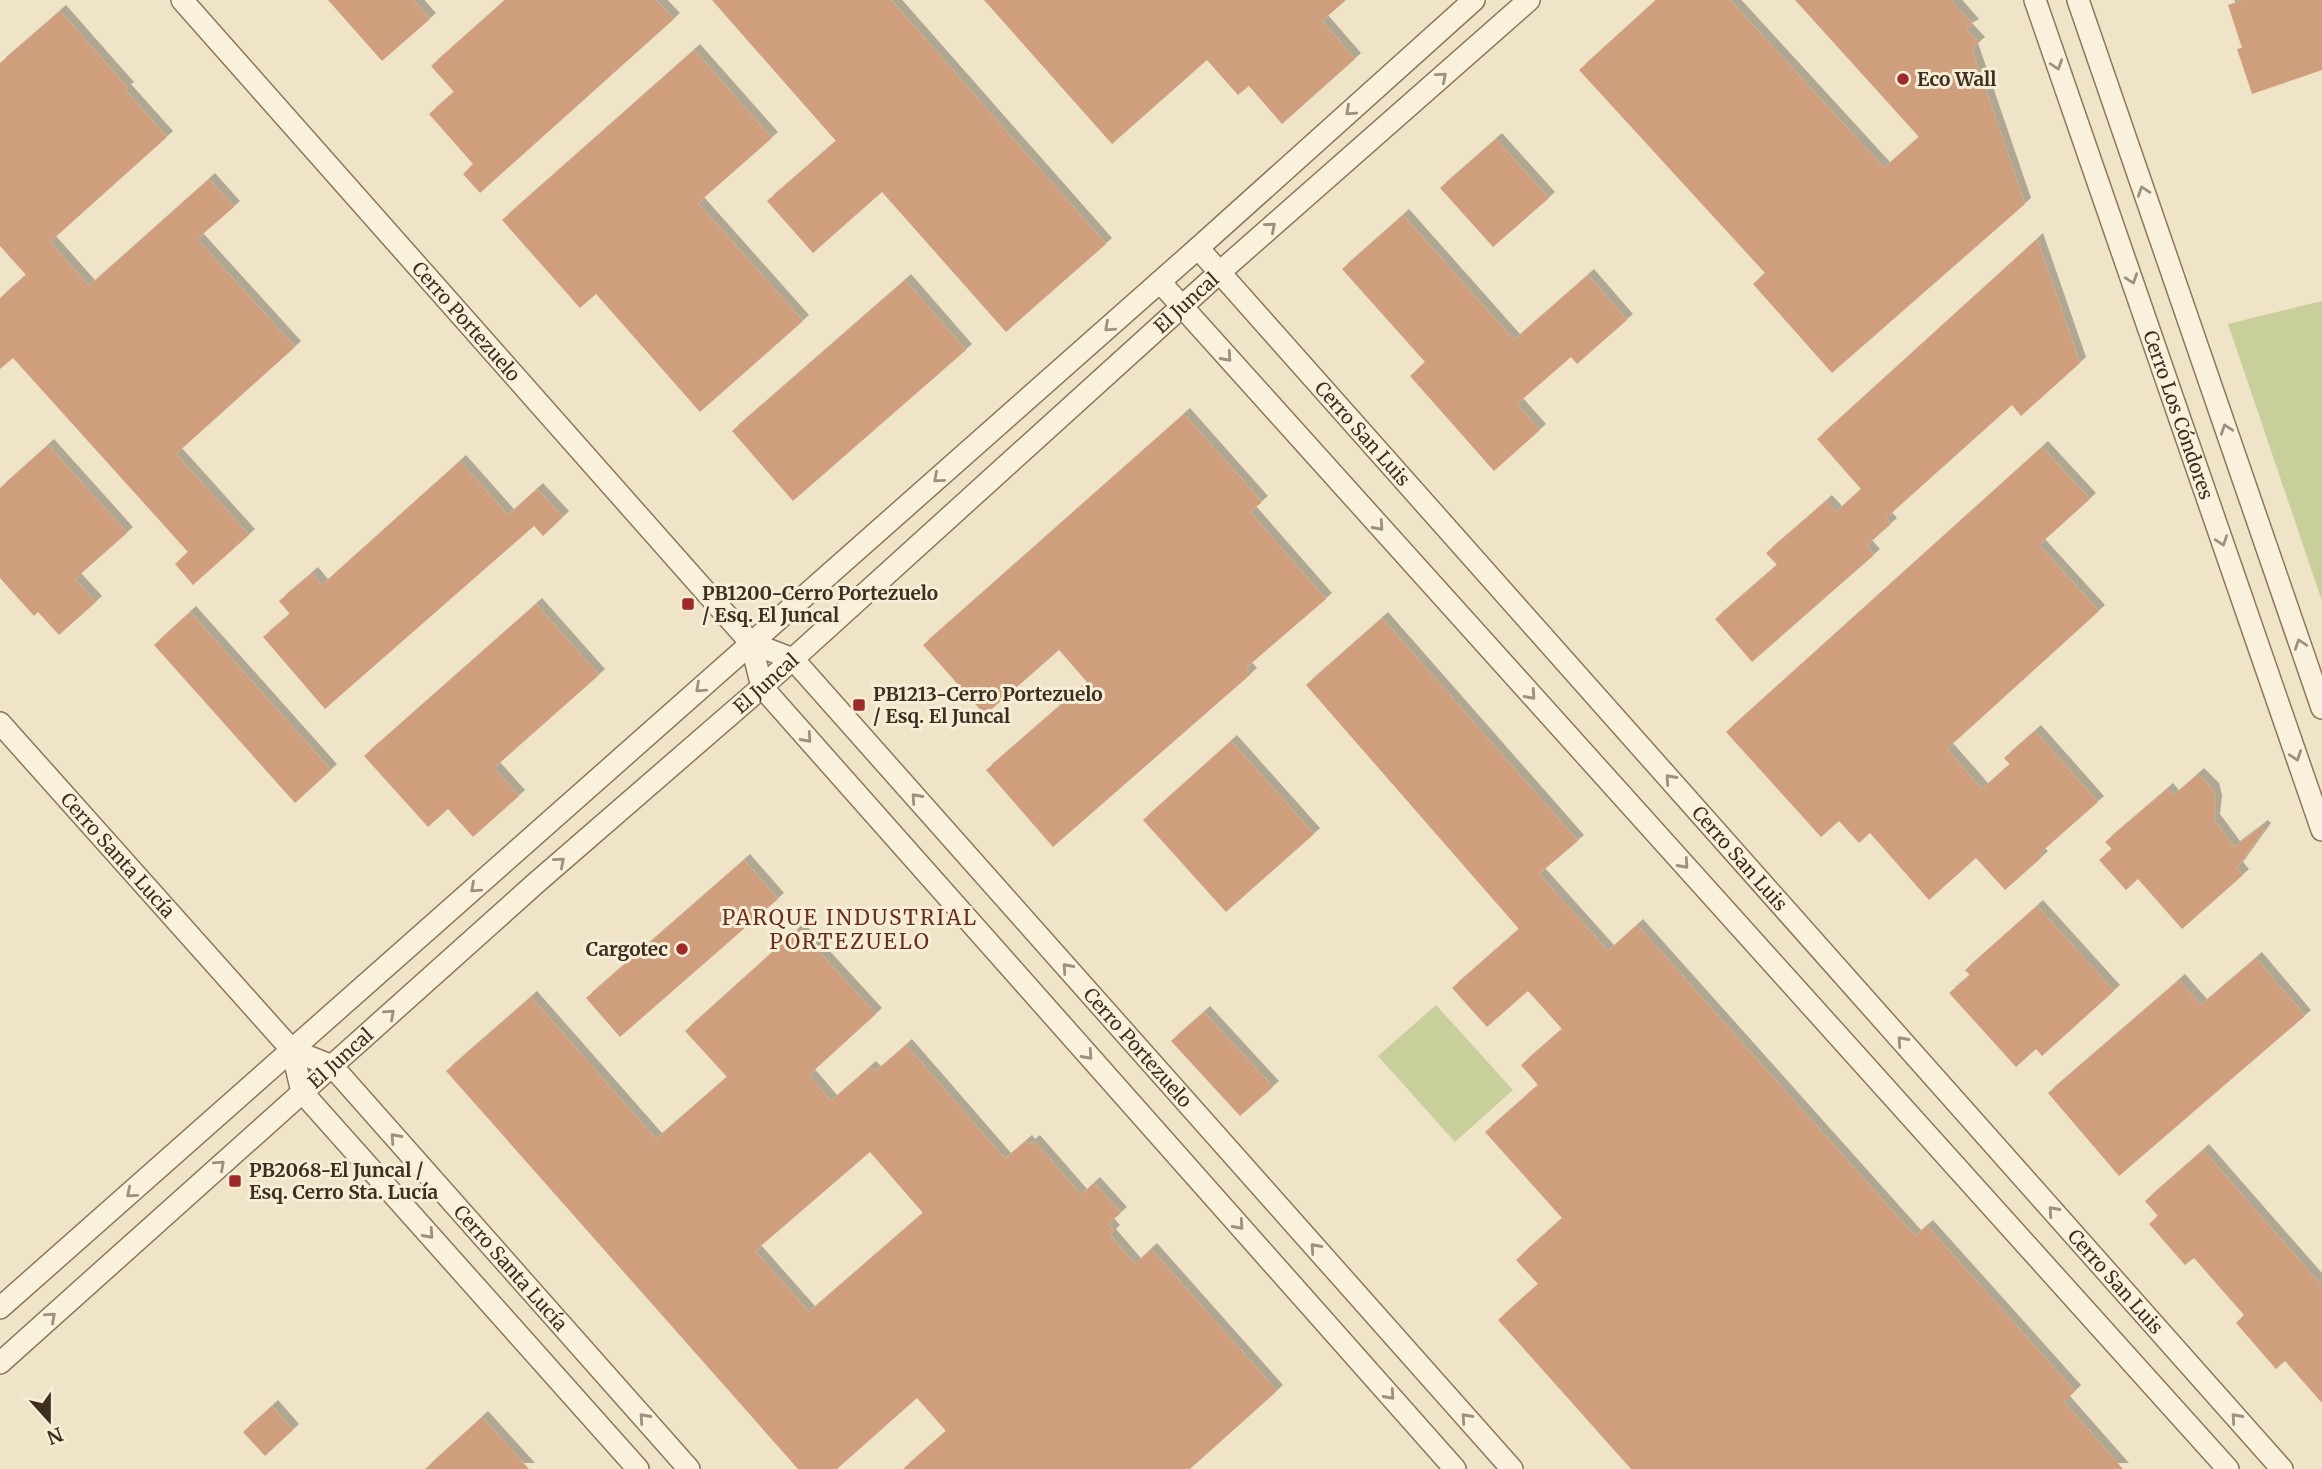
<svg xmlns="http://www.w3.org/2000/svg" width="2322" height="1469" font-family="Merriweather,serif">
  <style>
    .green { fill: #c9cf9b }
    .building { fill: #cf9f7d; fill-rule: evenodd; filter: url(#shadow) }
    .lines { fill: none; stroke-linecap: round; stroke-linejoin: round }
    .minor-casing { stroke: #8d765c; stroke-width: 24 }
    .minor { stroke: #faf1dc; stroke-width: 21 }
    .oneway { stroke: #9c907e }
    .poi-dot { fill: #9e2a2b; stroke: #f7eed8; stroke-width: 2.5 }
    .labels { text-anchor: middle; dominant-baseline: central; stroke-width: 6; stroke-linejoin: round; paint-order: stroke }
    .poi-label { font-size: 19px; font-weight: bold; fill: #3d2e20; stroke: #f7eed8; text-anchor: start }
    .street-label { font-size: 19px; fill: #3d2e20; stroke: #f7eed8 }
    .neighbourhood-label { font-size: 21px; letter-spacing: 2px; fill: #6b2e1e; stroke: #f7eed8 }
  </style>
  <defs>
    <filter id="shadow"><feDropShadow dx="6" dy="-6" stdDeviation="0" flood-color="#0004"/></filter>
  </defs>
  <rect width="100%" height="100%" fill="#f0e4c8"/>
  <g class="green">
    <polygon points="2322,301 2322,601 2228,324"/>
    <polygon points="1436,1005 1513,1090 1455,1142 1378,1056"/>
  </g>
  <g class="building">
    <polygon points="328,0 413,0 430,19 382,61"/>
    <polygon points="505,0 656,0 674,19 480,193 463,174 473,164 429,114 454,92 431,66"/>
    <polygon points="712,0 891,0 1106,244 1006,332 882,192 813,253 767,201 836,141"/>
    <polygon points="984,0 1346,0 1322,21 1355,59 1282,124 1249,86 1238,95 1207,60 1112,144"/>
    <polygon points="1656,0 1730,0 1884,168 1919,137 1795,0 1951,0 1973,25 1966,29 1979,43 1972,49 2025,204 1832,373 1753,284 1765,273 1579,70"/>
    <polygon points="2243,0 2322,0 2322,70 2252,94 2237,49 2242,48 2228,5"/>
    <polygon points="60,11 128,88 125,90 167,137 50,242 89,286 209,179 234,207 197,239 295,347 176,454 249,535 193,585 175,564 188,552 13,358 0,369 0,298 26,275 0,246 0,63"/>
    <polygon points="694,50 772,138 698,203 803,321 700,412 596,294 580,308 502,220"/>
    <polygon points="1496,139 1549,198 1493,247 1440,188"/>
    <polygon points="1403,215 1514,340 1588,275 1627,320 1577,364 1571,357 1517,404 1540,430 1494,471 1410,376 1425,362 1342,269"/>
    <polygon points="2037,239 2080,363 2021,416 2012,405 1886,518 1891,524 1866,546 1874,555 1752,662 1715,619 1777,565 1766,553 1826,501 1836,512 1861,489 1817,439"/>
    <polygon points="905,280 966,350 793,501 732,431"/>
    <polygon points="1184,414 1262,502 1250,512 1326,599 1246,668 1251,674 1053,847 986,770 1087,682 1059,650 985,715 923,645"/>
    <polygon points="48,445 127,533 75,579 96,602 59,635 38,612 34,616 0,578 0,488"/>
    <polygon points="2042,447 2090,499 2039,545 2099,611 1947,749 1982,789 2010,764 2004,758 2035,731 2098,802 2039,854 2042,857 2005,890 1976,858 1929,900 1870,833 1859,843 1839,821 1821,837 1726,732"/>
    <polygon points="460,461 508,515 537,489 563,517 543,536 534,526 325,709 263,637 290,614 279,601 312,573 322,585"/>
    <polygon points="536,604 599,675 494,768 519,796 473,837 448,809 428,827 364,756"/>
    <polygon points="190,612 331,770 295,803 154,645"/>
    <polygon points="1382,618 1578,841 1539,874 1608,951 1637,925 1915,1236 1927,1226 2075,1391 2064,1402 2123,1469 1631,1469 1498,1320 1538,1284 1516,1260 1562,1218 1485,1132 1538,1085 1521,1065 1562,1029 1528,991 1487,1027 1452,988 1519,929 1306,685"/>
    <polygon points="1231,741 1314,834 1226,912 1143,820"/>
    <polygon points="2198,774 2213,789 2216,801 2214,820 2234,847 2262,826 2265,829 2237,868 2243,875 2182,929 2138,879 2126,890 2099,860 2112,849 2105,842 2167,789 2173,796"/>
    <polygon points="744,860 778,899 620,1037 586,998"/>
    <polygon points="2037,906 2114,991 2042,1056 2036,1049 2016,1067 1949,993 1970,975 1965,970"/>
    <path d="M798 929 876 1014 809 1075 831 1101 870 1067 875 1072 906 1045 1005 1159 1026 1141 1029 1145 1034 1141 1081 1195 1094 1183 1121 1213 1108 1224 1114 1231 1110 1235 1135 1264 1151 1249 1277 1391 1190 1469H903L946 1431 917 1398 837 1469H798L446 1071 531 997 656 1139 727 1077 685 1031ZM870 1152 923 1213 809 1312 755 1251Z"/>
    <polygon points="2256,958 2305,1016 2119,1176 2048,1093 2179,980 2201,1005"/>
    <polygon points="1204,1012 1273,1087 1240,1116 1171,1041"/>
    <polygon points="2203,1150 2322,1286 2322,1403 2285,1361 2276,1369 2236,1323 2244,1315 2194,1258 2185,1265 2149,1224 2158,1216 2145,1201"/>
    <polygon points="272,1406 293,1430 265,1456 243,1432"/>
    <polygon points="482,1417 529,1469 425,1469"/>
  </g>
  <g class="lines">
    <g class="minor-casing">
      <g id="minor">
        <path id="s1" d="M182 0 751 643 793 659 1512 1469"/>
        <path id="s2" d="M2035 0 2322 830"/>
        <polyline points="2078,0 2322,708"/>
        <path id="s3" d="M1198 248 2282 1469"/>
        <polyline points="1160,282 2228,1469"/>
        <polyline points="751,643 762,687 1455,1469"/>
        <path id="s4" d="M0 723 292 1050 332 1066 689 1469"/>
        <polyline points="292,1050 302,1092 638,1469"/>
        <polyline points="0,1308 1198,248 1474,0"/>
        <path id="s5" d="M0 1363 536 883 762 687 1220 272 1529 0"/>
      </g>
    </g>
    <use href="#minor" class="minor"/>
  </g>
  <defs><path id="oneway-chevron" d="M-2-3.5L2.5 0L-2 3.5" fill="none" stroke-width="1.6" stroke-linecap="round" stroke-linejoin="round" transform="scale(1.75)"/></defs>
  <g class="oneway">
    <use href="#oneway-chevron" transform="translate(2057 65) rotate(71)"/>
    <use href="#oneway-chevron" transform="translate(1442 77) rotate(-41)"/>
    <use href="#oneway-chevron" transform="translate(1350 111) rotate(138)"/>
    <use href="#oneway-chevron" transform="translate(2143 191) rotate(-109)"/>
    <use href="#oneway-chevron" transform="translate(1271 227) rotate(-41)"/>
    <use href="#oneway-chevron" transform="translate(2132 279) rotate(71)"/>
    <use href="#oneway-chevron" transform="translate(1109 327) rotate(138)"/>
    <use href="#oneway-chevron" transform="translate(1227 357) rotate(48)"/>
    <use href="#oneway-chevron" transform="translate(2226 429) rotate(-109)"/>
    <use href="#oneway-chevron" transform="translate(938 478) rotate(139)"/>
    <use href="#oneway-chevron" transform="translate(1379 526) rotate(48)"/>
    <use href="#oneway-chevron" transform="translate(2222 541) rotate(71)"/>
    <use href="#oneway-chevron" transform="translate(2300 644) rotate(-109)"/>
    <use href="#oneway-chevron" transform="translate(700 688) rotate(138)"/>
    <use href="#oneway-chevron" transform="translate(1531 695) rotate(48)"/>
    <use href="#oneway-chevron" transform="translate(807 738) rotate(48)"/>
    <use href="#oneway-chevron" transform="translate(2296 756) rotate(71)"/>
    <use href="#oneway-chevron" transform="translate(1670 779) rotate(-132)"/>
    <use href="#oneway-chevron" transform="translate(916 798) rotate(-132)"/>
    <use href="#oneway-chevron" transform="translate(560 862) rotate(-41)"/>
    <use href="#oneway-chevron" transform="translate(1684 864) rotate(48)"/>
    <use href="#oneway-chevron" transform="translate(475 888) rotate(138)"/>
    <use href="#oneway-chevron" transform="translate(1067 968) rotate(-132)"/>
    <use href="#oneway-chevron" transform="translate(390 1014) rotate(-42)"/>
    <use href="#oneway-chevron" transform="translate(1902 1041) rotate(-132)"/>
    <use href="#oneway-chevron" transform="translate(1088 1055) rotate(48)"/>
    <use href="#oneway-chevron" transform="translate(395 1138) rotate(-132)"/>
    <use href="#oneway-chevron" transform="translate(220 1165) rotate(-42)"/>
    <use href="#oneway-chevron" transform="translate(131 1193) rotate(139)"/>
    <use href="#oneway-chevron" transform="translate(2053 1211) rotate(-132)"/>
    <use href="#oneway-chevron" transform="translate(1239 1225) rotate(48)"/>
    <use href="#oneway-chevron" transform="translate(429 1234) rotate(48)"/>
    <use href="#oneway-chevron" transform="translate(1315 1248) rotate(-132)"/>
    <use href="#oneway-chevron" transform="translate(51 1317) rotate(-42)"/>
    <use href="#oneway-chevron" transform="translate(1390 1395) rotate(48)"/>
    <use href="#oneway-chevron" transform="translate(644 1418) rotate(-132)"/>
    <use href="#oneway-chevron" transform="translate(1466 1418) rotate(-132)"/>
    <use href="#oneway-chevron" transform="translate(2236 1418) rotate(-132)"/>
  </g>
  <g class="poi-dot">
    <circle cx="1903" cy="79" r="7"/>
    <rect x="681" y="597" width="14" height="14" rx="3.5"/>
    <rect x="852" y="698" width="14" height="14" rx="3.5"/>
    <circle cx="682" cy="949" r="7"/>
    <rect x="228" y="1174" width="14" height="14" rx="3.5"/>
  </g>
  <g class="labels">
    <g class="poi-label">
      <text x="1917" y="79">Eco Wall</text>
      <text x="702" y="593">PB1200-Cerro Portezuelo<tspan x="702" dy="22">/ Esq. El Juncal</tspan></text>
      <text x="873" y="694">PB1213-Cerro Portezuelo<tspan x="873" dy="22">/ Esq. El Juncal</tspan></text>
      <text x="668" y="949" text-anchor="end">Cargotec</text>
      <text x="249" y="1170">PB2068-El Juncal /<tspan x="249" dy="22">Esq. Cerro Sta. Lucía</tspan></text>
    </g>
    <g class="street-label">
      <text stroke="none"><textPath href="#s5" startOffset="1591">El Juncal</textPath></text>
      <text stroke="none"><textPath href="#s1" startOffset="429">Cerro Portezuelo</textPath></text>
      <text stroke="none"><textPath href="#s2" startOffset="439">Cerro Los Cóndores</textPath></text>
      <text stroke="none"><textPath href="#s3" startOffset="248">Cerro San Luis</textPath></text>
      <text stroke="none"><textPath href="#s5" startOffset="1024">El Juncal</textPath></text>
      <text stroke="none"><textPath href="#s4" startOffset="177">Cerro Santa Lucía</textPath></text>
      <text stroke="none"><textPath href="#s3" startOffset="816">Cerro San Luis</textPath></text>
      <text stroke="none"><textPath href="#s1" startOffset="1423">Cerro Portezuelo</textPath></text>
      <text stroke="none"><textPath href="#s5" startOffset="457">El Juncal</textPath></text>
      <text stroke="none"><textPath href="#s4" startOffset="751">Cerro Santa Lucía</textPath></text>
      <text stroke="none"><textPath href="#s3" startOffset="1382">Cerro San Luis</textPath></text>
    </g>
    <g class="neighbourhood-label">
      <text x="850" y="917">PARQUE INDUSTRIAL<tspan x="850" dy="24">PORTEZUELO</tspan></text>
    </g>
  </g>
  <g transform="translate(49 1420) rotate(159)" stroke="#f7eed8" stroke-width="5" paint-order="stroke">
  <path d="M0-5L12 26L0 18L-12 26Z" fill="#3d2e20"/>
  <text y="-10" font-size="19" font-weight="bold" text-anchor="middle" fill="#3d2e20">N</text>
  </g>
</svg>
